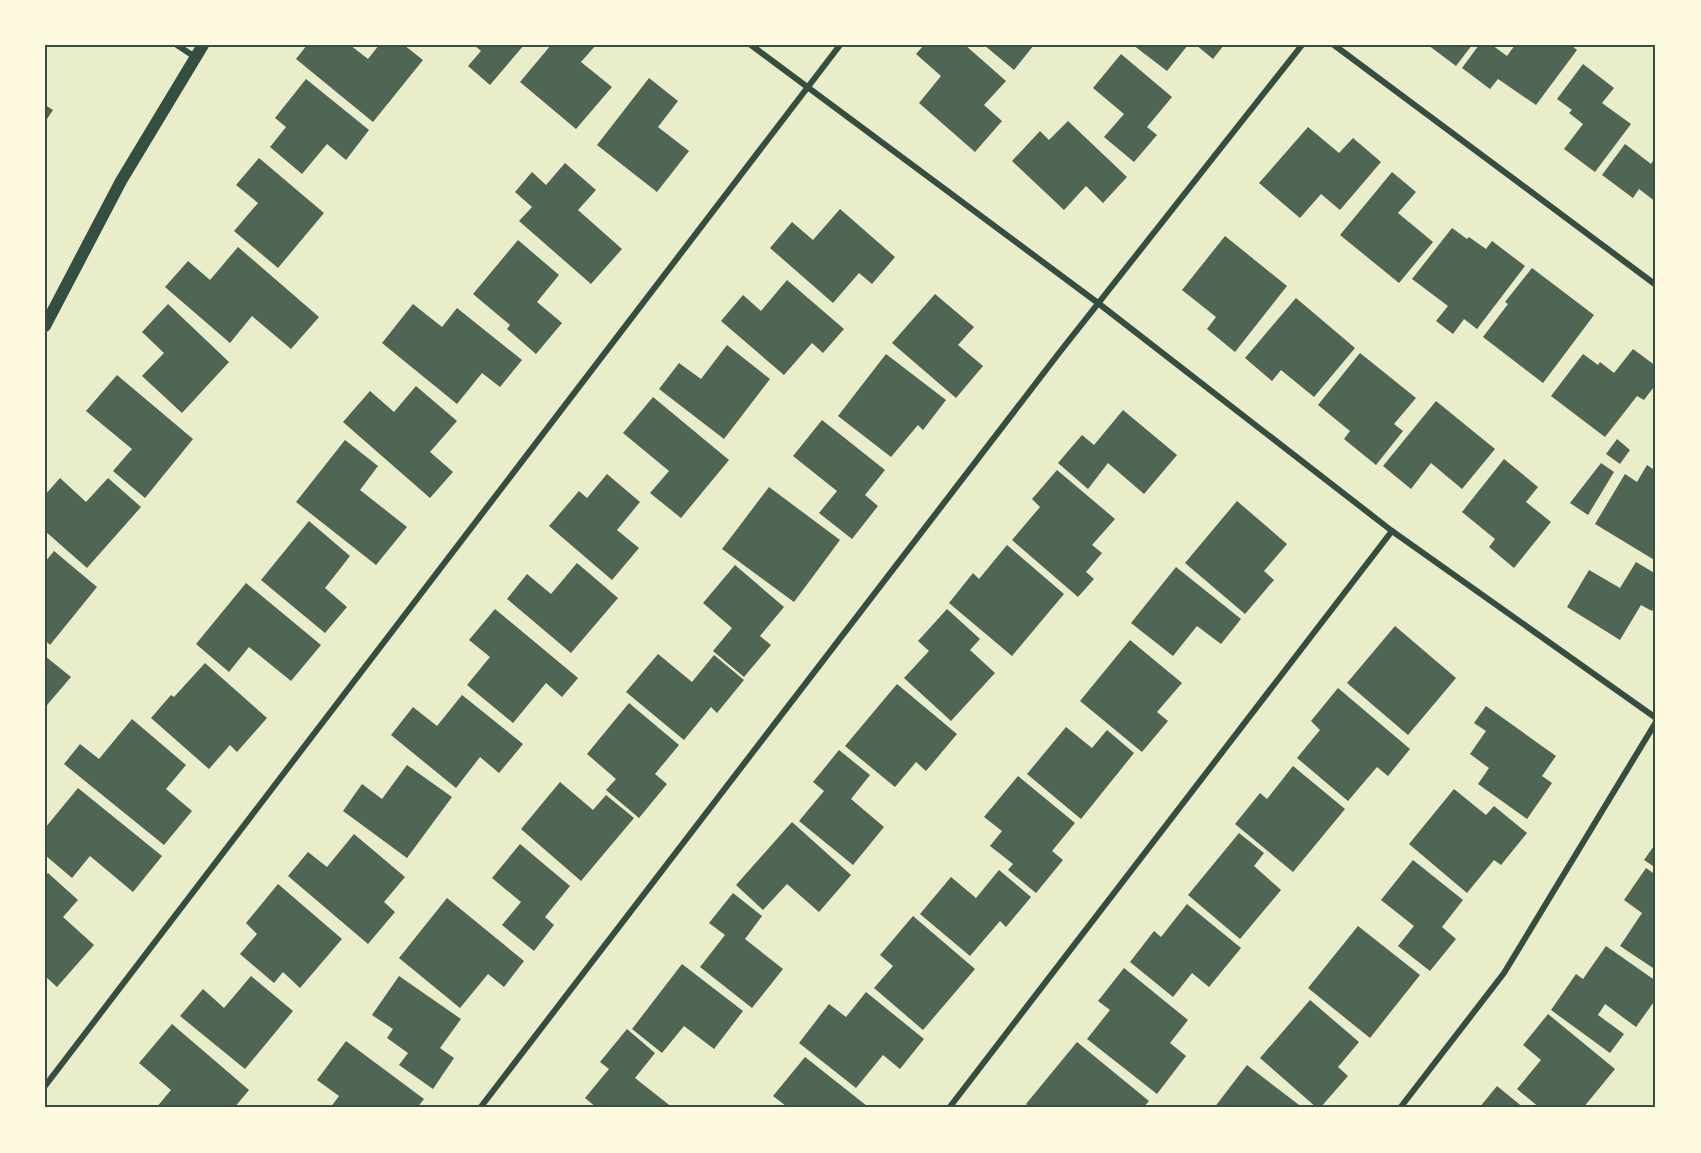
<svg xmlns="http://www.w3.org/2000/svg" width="1701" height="1153" font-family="Overpass,sans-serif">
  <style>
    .building { fill: #4f6655 }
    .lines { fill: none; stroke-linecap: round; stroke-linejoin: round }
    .minor { stroke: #344e41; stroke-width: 6 }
    .secondary { stroke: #344e41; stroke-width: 12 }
    .neatline { fill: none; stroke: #344e41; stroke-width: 2 }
  </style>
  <rect width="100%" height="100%" fill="#e9edc9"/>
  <g class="building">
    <polygon points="307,45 350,45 368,59 379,45 404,45 423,60 373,122 296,59"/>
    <polygon points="474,45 524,45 490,85 468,66 481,51"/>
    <polygon points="551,45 596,45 581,62 612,87 576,129 520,82"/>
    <polygon points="924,45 965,45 1006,81 984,105 1002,121 975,152 919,103 941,76 916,54"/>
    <polygon points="984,45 1034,45 1014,70"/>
    <polygon points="1133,45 1188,45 1167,71"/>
    <polygon points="1196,45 1224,45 1213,59"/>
    <polygon points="1428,45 1472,45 1456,66"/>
    <polygon points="1479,45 1492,45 1507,56 1515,45 1571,45 1577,50 1536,105 1498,79 1490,89 1462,68"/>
    <polygon points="1121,54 1172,97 1147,127 1157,135 1134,162 1104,137 1124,114 1093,88"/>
    <polygon points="1583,64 1614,88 1602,103 1631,124 1595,172 1564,149 1583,124 1569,113 1572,110 1557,99"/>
    <polygon points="649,78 678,101 658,127 689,151 657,192 597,145"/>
    <polygon points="306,79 369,130 346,160 327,144 302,174 270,147 286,127 275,118"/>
    <polygon points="45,105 53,110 45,122"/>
    <polygon points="1068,121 1127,177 1103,203 1086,186 1064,210 1012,161 1040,131 1049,140"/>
    <polygon points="1308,127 1339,153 1353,138 1381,162 1340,210 1321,194 1300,218 1259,183"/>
    <polygon points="1625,144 1651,164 1656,156 1656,202 1639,189 1633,198 1602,175"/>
    <polygon points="259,158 324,213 278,268 234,231 258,203 236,185"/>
    <polygon points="565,163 596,190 578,210 622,249 591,284 519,221 532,207 515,192 532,172 546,185"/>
    <polygon points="1392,172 1416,192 1398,213 1433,242 1399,283 1340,235"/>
    <polygon points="840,209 895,257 872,284 859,273 833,303 770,248 792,222 813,240"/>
    <polygon points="1452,228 1467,239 1469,237 1486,249 1492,241 1525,266 1477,329 1464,319 1453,334 1436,321 1448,306 1412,279"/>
    <polygon points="1225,236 1287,286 1235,352 1207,329 1216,317 1182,290"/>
    <polygon points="518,240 559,275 537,302 562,323 536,354 507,329 510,325 473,294"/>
    <polygon points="238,247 319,317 291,349 252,316 230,343 165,287 188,261 210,280"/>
    <polygon points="1532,268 1594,315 1543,383 1483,337 1508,304 1505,302"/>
    <polygon points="787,280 844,329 823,353 812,343 784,375 721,321 743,295 761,311"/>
    <polygon points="935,294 974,327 958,345 983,366 956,398 892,343"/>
    <polygon points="1296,298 1355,348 1314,397 1281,370 1272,381 1245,358"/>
    <polygon points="168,304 229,362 182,413 142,376 164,353 142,332"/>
    <polygon points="413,304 442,327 457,308 522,360 500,387 482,373 457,404 382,343"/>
    <polygon points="727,345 770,379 724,439 659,389 679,363 701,379"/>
    <polygon points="1633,349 1656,366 1656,384 1644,400 1637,396 1605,437 1551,396 1583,354 1598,365 1600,362 1614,373"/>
    <polygon points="1360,353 1416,398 1394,424 1403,431 1376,465 1344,439 1350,431 1318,405"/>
    <polygon points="886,354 946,400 923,430 918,425 891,457 838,416"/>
    <polygon points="117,375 193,439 145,498 113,471 132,449 86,411"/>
    <polygon points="416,386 457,421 430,452 453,472 430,498 343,422 370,391 394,412"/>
    <polygon points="653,397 729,460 681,518 650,493 669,471 623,433"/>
    <polygon points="1436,401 1495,449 1462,489 1431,463 1411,489 1383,466"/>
    <polygon points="1123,410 1177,455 1144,494 1108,463 1088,489 1058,463 1082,435 1094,445"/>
    <polygon points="822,420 885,470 865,495 878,506 852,539 819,513 837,491 793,456"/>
    <polygon points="1617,439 1630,450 1620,464 1606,454"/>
    <polygon points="345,440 378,466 360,490 407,527 376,565 296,502"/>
    <polygon points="1504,459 1538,487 1526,502 1551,522 1514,568 1489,547 1495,539 1462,512"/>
    <polygon points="1601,463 1614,472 1588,515 1570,503"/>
    <polygon points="1647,465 1656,471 1656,561 1595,524 1625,474 1637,482"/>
    <polygon points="1057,470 1115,519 1092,545 1102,553 1086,572 1094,579 1078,597 1012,540 1040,507 1032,499"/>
    <polygon points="607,474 640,502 617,530 639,548 612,580 549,526 579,491 587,498"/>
    <polygon points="60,478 86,502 108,478 141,507 87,568 45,531 45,495"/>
    <polygon points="769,487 840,540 794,602 722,549"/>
    <polygon points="1237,501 1287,544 1264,571 1274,580 1245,614 1185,563"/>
    <polygon points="309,521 350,556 325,588 347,607 325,633 261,580"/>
    <polygon points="1007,545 1064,594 1012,656 949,603 973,573 979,579"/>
    <polygon points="54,551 97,587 50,645 45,640 45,562"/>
    <polygon points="1636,562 1656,574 1656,604 1652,611 1641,605 1620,640 1567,607 1589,570 1620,588"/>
    <polygon points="577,563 618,598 571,653 507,599 527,574 551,594"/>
    <polygon points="735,565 784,607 760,636 771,645 744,677 713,651 732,628 703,603"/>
    <polygon points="1176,567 1241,619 1221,644 1197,626 1173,656 1131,623"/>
    <polygon points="246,583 321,645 291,681 249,647 229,672 196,644"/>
    <polygon points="495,609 578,678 562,697 546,683 513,723 467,685 490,657 469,640"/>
    <polygon points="947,609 980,639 970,650 995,673 951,721 904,678 929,651 918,641"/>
    <polygon points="1395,626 1456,678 1408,735 1347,683"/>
    <polygon points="1130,640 1182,683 1157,712 1168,721 1142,752 1080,701"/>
    <polygon points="658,654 692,682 714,655 744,680 717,713 711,707 684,740 626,692"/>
    <polygon points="45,656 71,677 47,705 45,703"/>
    <polygon points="205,663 267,718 237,752 230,745 209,769 151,718 171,695 174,697"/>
    <polygon points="897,684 957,734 926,771 916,762 895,787 845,746"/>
    <polygon points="1338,688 1410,749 1388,776 1377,767 1348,801 1297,758 1320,730 1311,721"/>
    <polygon points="462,695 523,744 499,773 480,757 456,788 391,735 413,707 437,726"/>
    <polygon points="629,703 679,745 655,774 667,784 639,818 606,790 616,779 587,754"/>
    <polygon points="1486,706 1556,756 1542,776 1552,783 1527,819 1478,784 1489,768 1470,754 1486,731 1474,723"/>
    <polygon points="132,719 186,765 166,789 192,811 164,845 64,764 80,744 99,759"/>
    <polygon points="1066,727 1092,748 1107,730 1134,753 1081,819 1027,774"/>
    <polygon points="839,750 870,775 851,799 884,827 853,865 799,821 824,791 813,782"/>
    <polygon points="407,765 452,797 407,858 343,811 362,784 382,799"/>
    <polygon points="1293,766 1345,809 1293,872 1235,824 1260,793 1267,799"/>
    <polygon points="1018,776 1075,823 1052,851 1063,860 1036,893 1008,870 1013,864 990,846 1002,831 984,817"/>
    <polygon points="560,782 593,810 606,795 634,818 581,881 521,829"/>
    <polygon points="78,788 162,856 133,892 90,856 72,878 45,855 45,828"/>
    <polygon points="1454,789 1486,815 1494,806 1527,833 1501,865 1494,860 1467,893 1409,844"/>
    <polygon points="792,822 851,875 819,912 787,884 763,910 736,885"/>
    <polygon points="1239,833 1264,853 1254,866 1281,890 1240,939 1188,895"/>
    <polygon points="354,834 405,877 384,902 395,912 368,944 288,876 308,852 327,867"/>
    <polygon points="1656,843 1656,868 1644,860"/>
    <polygon points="520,844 570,886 545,917 554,925 534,951 502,925 521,902 492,878"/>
    <polygon points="1413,860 1463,900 1442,927 1456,939 1430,971 1398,946 1414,926 1381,900"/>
    <polygon points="1646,868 1656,875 1656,970 1620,946 1642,913 1624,900"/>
    <polygon points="999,870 1031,897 1006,927 1000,921 970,956 920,914 951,877 976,898"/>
    <polygon points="48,873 78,900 63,917 94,945 57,987 45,976 45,876"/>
    <polygon points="278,884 342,939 300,988 283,972 274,983 240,954 257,934 246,923"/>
    <polygon points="733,893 762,916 745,939 783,969 752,1008 700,967 725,935 709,923"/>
    <polygon points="447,898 524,961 504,987 488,974 460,1008 399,958"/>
    <polygon points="1187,904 1241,948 1209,987 1192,973 1173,997 1130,962 1154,931 1161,937"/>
    <polygon points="913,916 975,969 923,1030 874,988 893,966 880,955"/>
    <polygon points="1358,926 1420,975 1370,1038 1308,988"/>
    <polygon points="1606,946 1656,981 1656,999 1636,1027 1605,1004 1598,1015 1624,1034 1610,1053 1551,1010 1576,974 1583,979"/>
    <polygon points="682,964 743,1011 714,1049 684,1026 662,1053 632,1029"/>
    <polygon points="1124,968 1188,1020 1170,1043 1186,1056 1157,1094 1087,1039 1110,1010 1098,1001"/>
    <polygon points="251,976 293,1011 245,1069 180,1016 203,989 224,1008"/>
    <polygon points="399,976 461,1019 440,1048 454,1058 433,1089 399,1065 408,1053 387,1038 393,1029 372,1015"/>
    <polygon points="866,992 924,1039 900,1069 883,1055 856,1088 799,1043 829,1004 846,1017"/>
    <polygon points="1310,1000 1359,1042 1338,1067 1348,1076 1320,1108 1317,1108 1260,1058"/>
    <polygon points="1548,1014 1615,1069 1583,1108 1540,1108 1517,1089 1541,1060 1523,1045"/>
    <polygon points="172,1024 249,1090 234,1108 156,1108 171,1090 139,1063"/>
    <polygon points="627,1029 655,1053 635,1078 673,1108 597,1108 585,1098 609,1069 600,1062"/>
    <polygon points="346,1041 424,1099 417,1108 330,1108 339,1096 317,1080"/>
    <polygon points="1077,1042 1149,1101 1143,1108 1031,1108 1026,1104"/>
    <polygon points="805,1057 867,1106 866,1108 784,1108 786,1106 773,1096"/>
    <polygon points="1247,1065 1303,1108 1214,1108"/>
    <polygon points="1497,1086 1524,1108 1479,1108"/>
  </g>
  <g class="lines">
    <g class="minor">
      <polyline points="177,45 195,57"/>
      <polyline points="751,45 1098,303 1392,531 1656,718"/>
      <polyline points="1334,45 1656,285"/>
      <polyline points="45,1086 840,45"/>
      <polyline points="480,1108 1059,353 1302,45"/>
      <polyline points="949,1108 1392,531"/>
      <polyline points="1400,1108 1504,973 1656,722"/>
    </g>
    <polyline class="secondary" points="45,326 121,181 203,45"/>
  </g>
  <rect width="1701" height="1153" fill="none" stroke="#fefae0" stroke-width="93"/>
  <rect x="46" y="46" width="1608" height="1060" class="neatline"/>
</svg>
